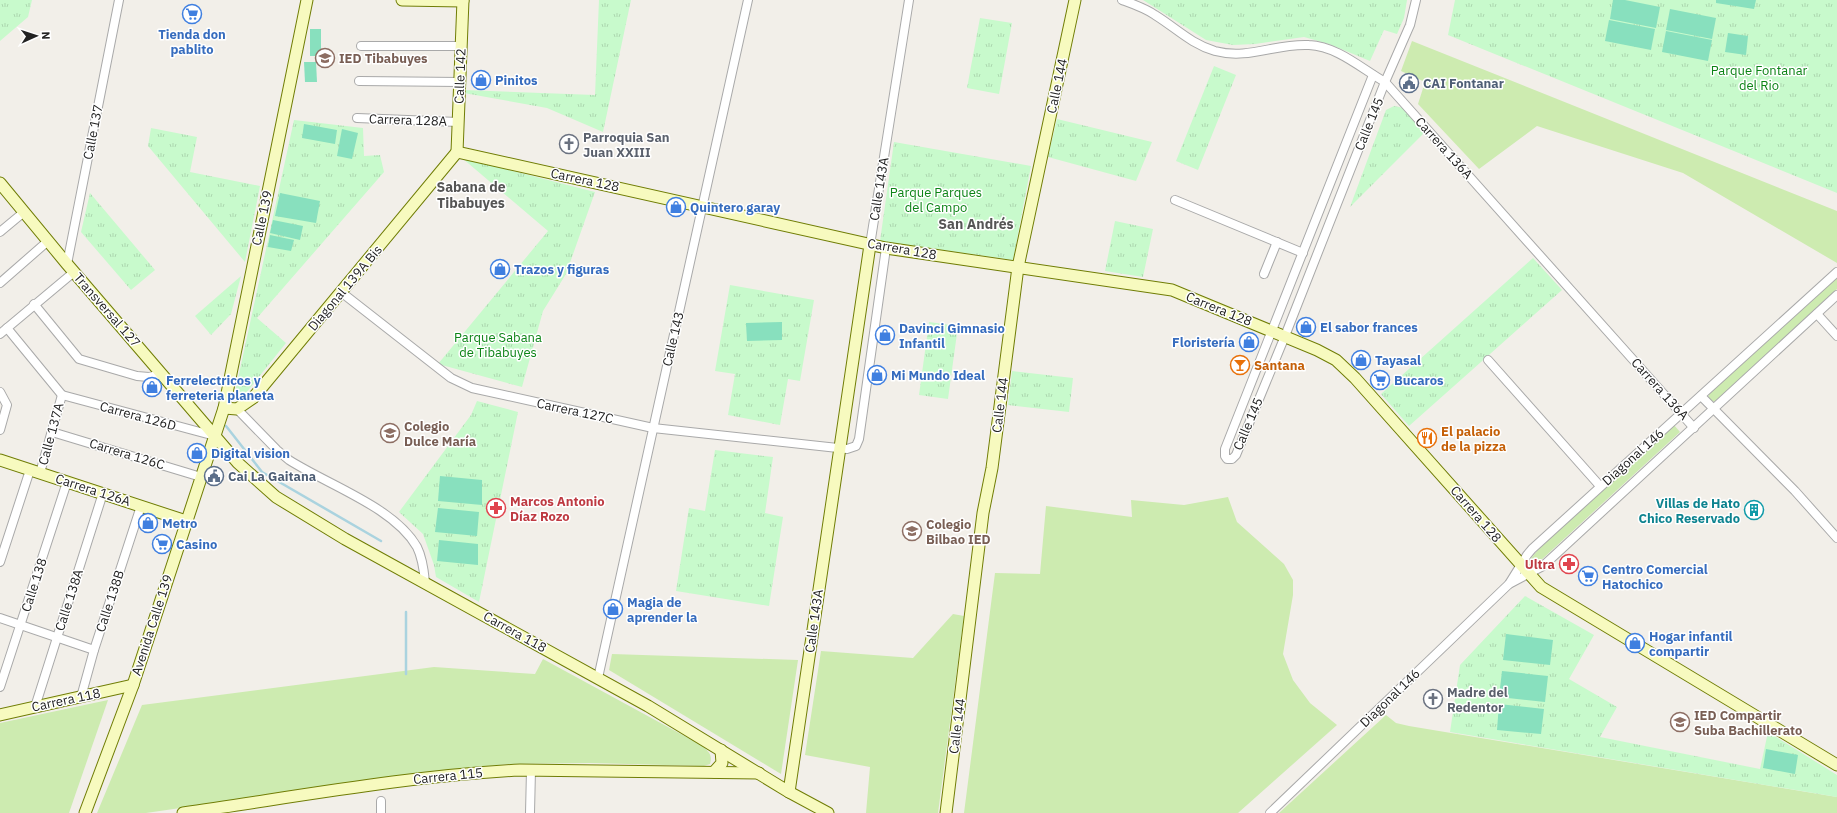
<svg xmlns="http://www.w3.org/2000/svg" width="1837" height="813" font-family="'IBM Plex Sans',sans-serif">
  <style>
    .grass { fill: #cdebb0 }
    .park { fill: url(#park-tufts) }
    .pitch { fill: #88e0be }
    .lines { fill: none; stroke-linecap: round; stroke-linejoin: round }
    .stream { stroke: #aad3df; stroke-width: 2.5 }
    .street-casing { stroke: #a9a9a9; stroke-width: 10 }
    .secondary-casing { stroke: #707d05; stroke-width: 13 }
    .street { stroke: #fff; stroke-width: 8 }
    .secondary { stroke: #f7fabf; stroke-width: 11 }
    .labels { text-anchor: middle; dominant-baseline: central; stroke-width: 3; stroke-linejoin: round; paint-order: stroke }
    .shop-label { font-size: 13px; font-weight: bold; fill: #366cbe; stroke: #fff; text-anchor: start }
    .education-label { font-size: 13px; font-weight: bold; fill: #785e54; stroke: #fff; text-anchor: start }
    .park-label { font-size: 13px; fill: #0c8416; stroke: #fff }
    .street-label { font-size: 13px; fill: #222; stroke: #fff }
    .service-label { font-size: 13px; font-weight: bold; fill: #4e5e75; stroke: #fff; text-anchor: start }
    .worship-label { font-size: 13px; font-weight: bold; fill: #5b616d; stroke: #fff; text-anchor: start }
    .food-label { font-size: 13px; font-weight: bold; fill: #c56008; stroke: #fff; text-anchor: start }
    .health-label { font-size: 13px; font-weight: bold; fill: #be3a42; stroke: #fff; text-anchor: start }
    .culture-label { font-size: 13px; font-weight: bold; fill: #0d838f; stroke: #fff; text-anchor: end }
    .neighbourhood-label { font-size: 14px; font-weight: bold; fill: #555; stroke: #fff }
  </style>
  <defs>
    <pattern id="park-tufts" width="24" height="20" patternUnits="userSpaceOnUse"><rect width="24" height="20" fill="#c8facc"/><path d="M3 7l-1-3M5 7V3M7 7l1-3M15 17l-1-3M17 17v-4M19 17l1-3" fill="none" stroke="#acd6af"/></pattern>
  </defs>
  <rect width="100%" height="100%" fill="#f2efe9"/>
  <g class="grass">
    <polygon points="1412,41 1837,211 1837,263 1683,173 1537,126 1479,169 1418,104 1425,82 1401,71"/>
    <polygon points="1837,277 1837,289 1716,401 1712,402 1708,398 1709,394"/>
    <polygon points="1674,425 1680,432 1539,562 1532,568 1527,563 1543,544"/>
    <polygon points="1228,497 1237,522 1284,564 1293,580 1293,595 1283,654 1293,680 1310,703 1337,725 1238,813 964,813 995,573 1040,574 1046,506 1132,517 1131,500 1184,505"/>
    <polygon points="953,614 964,616 938,813 866,813 870,767 805,755 821,651 913,658"/>
    <polygon points="612,654 798,660 781,774 609,670"/>
    <path d="M543 659 701 745C708 751 713 754 710 764L704 766 590 763 508 764 402 776 146 813H97L142 705 434 667 535 674Z"/>
    <polygon points="108,700 69,813 0,813 0,723"/>
    <polygon points="1386,715 1396,723 1409,726 1837,797 1837,813 1279,813"/>
  </g>
  <g class="park">
    <polygon points="0,0 32,0 28,17 0,41"/>
    <polygon points="599,0 631,0 603,132 547,108 464,93 463,90 595,95"/>
    <polygon points="1143,0 1407,0 1404,18 1397,34 1384,30 1370,61 1329,44 1304,37 1255,44 1233,45 1206,40"/>
    <polygon points="1455,0 1837,0 1837,193 1448,35"/>
    <polygon points="980,18 1012,23 999,94 967,88"/>
    <polygon points="1214,66 1236,75 1198,170 1176,161"/>
    <polygon points="1394,106 1404,108 1424,133 1350,207 1386,110"/>
    <polygon points="1057,119 1152,142 1136,181 1048,157"/>
    <polygon points="294,120 363,128 364,156 380,155 384,172 257,318 286,343 246,393 240,397 234,397"/>
    <polygon points="151,128 197,137 190,172 260,186 245,262 148,146"/>
    <polygon points="894,142 1031,166 1013,260 880,241"/>
    <polygon points="462,158 595,192 566,274 543,311 522,387 438,364 548,231"/>
    <polygon points="90,193 155,270 131,290 81,232"/>
    <polygon points="1115,221 1153,229 1143,277 1105,271"/>
    <polygon points="1533,258 1562,290 1409,426 1381,394"/>
    <polygon points="241,276 231,314 211,335 195,316"/>
    <polygon points="730,285 814,300 800,381 788,379 780,425 728,415 735,374 715,371"/>
    <polygon points="929,322 958,326 948,399 919,395"/>
    <polygon points="1012,371 1073,378 1069,412 1008,405"/>
    <polygon points="477,401 518,412 479,602 436,577 434,565 423,534 399,512 471,415"/>
    <polygon points="715,450 773,457 765,513 783,517 769,606 676,591 689,508 705,511"/>
    <polygon points="1525,596 1594,635 1569,679 1617,707 1600,737 1760,769 1768,732 1837,775 1837,797 1450,732 1460,665"/>
  </g>
  <g class="pitch">
    <polygon points="1613,0 1625,0 1660,7 1656,28 1610,19"/>
    <polygon points="1716,0 1756,0 1754,9 1716,3"/>
    <polygon points="1670,9 1716,18 1712,39 1666,30"/>
    <polygon points="1609,20 1655,29 1651,50 1605,41"/>
    <rect x="310" y="29" width="11" height="27"/>
    <polygon points="1666,31 1712,40 1708,61 1662,52"/>
    <polygon points="1728,33 1748,36 1746,55 1725,52"/>
    <polygon points="304,62 316,62 317,82 305,82"/>
    <polygon points="304,124 337,130 335,144 302,138"/>
    <polygon points="342,129 358,133 352,159 337,156"/>
    <polygon points="280,193 320,201 316,223 275,216"/>
    <polygon points="273,220 303,226 300,240 270,233"/>
    <polygon points="270,235 294,240 291,251 268,247"/>
    <polygon points="782,322 782,340 747,341 746,323"/>
    <polygon points="440,476 482,480 482,505 438,501"/>
    <polygon points="438,508 479,512 477,536 435,532"/>
    <polygon points="439,540 478,544 478,565 437,561"/>
    <polygon points="1506,634 1553,640 1550,665 1503,660"/>
    <polygon points="1502,671 1548,676 1545,702 1499,697"/>
    <polygon points="1499,704 1544,709 1541,734 1497,730"/>
    <polygon points="1766,749 1798,755 1795,774 1763,768"/>
  </g>
  <g class="lines">
    <g class="stream">
      <polyline points="226,426 262,472 381,541"/>
      <polyline points="406,674 406,612"/>
    </g>
    <g class="street-casing">
      <g id="street">
        <path d="M1122 0C1133 4 1145 8 1155 15 1176 28 1191 44 1215 51 1249 60 1276 43 1309 45 1337 46 1362 69 1385 82L1694 428"/>
        <polyline points="361,46 461,46"/>
        <polyline points="1373,75 1225,449 1225,456 1227,459 1232,459 1236,455 1285,336 1385,82 1410,25 1416,0"/>
        <polyline points="359,81 460,82"/>
        <polyline points="357,118 458,122"/>
        <polyline points="1175,200 1303,253"/>
        <polyline points="0,232 24,212"/>
        <polyline points="870,245 909,0"/>
        <polyline points="67,264 119,0"/>
        <polyline points="1264,274 1277,242"/>
        <polyline points="0,283 48,241"/>
        <polyline points="341,292 451,378 472,388 653,428 847,449 856,446 859,439 886,248"/>
        <polyline points="34,304 79,359 137,376 149,377 162,374"/>
        <polyline points="1817,314 1837,336"/>
        <polyline points="7,328 62,395"/>
        <polyline points="0,334 74,272"/>
        <polyline points="1488,360 1600,486"/>
        <polyline points="0,392 7,405 0,430"/>
        <polyline points="62,395 215,436"/>
        <polyline points="1701,396 1795,491 1837,538"/>
        <path d="M237 409 277 450 289 460C328 485 394 507 417 547 422 557 424 571 425 582"/>
        <polyline points="52,432 201,477"/>
        <polyline points="40,473 62,395"/>
        <polyline points="0,562 30,470"/>
        <polyline points="1509,584 1543,566 1837,295"/>
        <polyline points="0,618 94,650"/>
        <polyline points="598,678 748,0"/>
        <polyline points="0,687 67,482"/>
        <polyline points="81,697 94,650 141,506"/>
        <polyline points="35,707 103,493"/>
        <polyline points="381,813 381,801"/>
        <polyline points="530,813 531,770"/>
        <polyline points="1270,813 1509,584 1527,555 1532,549 1837,272"/>
      </g>
    </g>
    <g class="secondary-casing">
      <g id="secondary">
        <polyline points="402,0 463,1"/>
        <polyline points="457,152 886,248 1172,290 1317,350 1336,360 1355,378 1541,587 1837,765"/>
        <polyline points="457,152 463,0"/>
        <polyline points="0,183 67,264 238,463 276,497 345,539 648,706 789,792 828,813"/>
        <polyline points="224,408 237,409 253,398 457,152"/>
        <polyline points="0,460 186,521"/>
        <polyline points="0,715 133,685"/>
        <polyline points="714,772 722,763 721,750"/>
        <polyline points="789,792 870,245"/>
        <polyline points="85,813 133,685 224,408 307,0"/>
        <path d="M183 813C295 797 407 776 520 770L759 773"/>
        <polyline points="946,813 983,513 992,468 1018,267 1075,0"/>
      </g>
    </g>
    <use href="#street" class="street"/>
    <use href="#secondary" class="secondary"/>
  </g>
  <defs>
    <g id="supermarket-ring" transform="scale(1)"><circle r="9.5" fill="#fff" stroke="#3f7fe0" stroke-width="1.5"/><path d="M-6-5.5h2.5l.6 2H6L4.5 2H-2.5L-4.4-4H-6ZM-1.5 3.2a1.3 1.3 0 1 0 .1 0ZM3 3.2a1.3 1.3 0 1 0 .1 0Z" fill="#3f7fe0"/></g>
    <g id="school-ring" transform="scale(1)"><circle r="9.5" fill="#fff" stroke="#8d6e63" stroke-width="1.5"/><path d="M0-5L7-2L0 1L-7-2ZM-4 1L0 2.5L4 1V4Q0 6-4 4Z" fill="#8d6e63"/></g>
    <g id="shop-ring" transform="scale(1)"><circle r="9.5" fill="#fff" stroke="#3f7fe0" stroke-width="1.5"/><path d="M-5-2.5h2.3a2.7 3.5 0 0 1 5.4 0H5L5.5 6h-11ZM-1.5-2.5h3a1.5 2.3 0 0 0-3 0Z" fill="#3f7fe0"/></g>
    <g id="civic-ring" transform="scale(1)"><circle r="9.5" fill="#fff" stroke="#5c6f8a" stroke-width="1.5"/><path d="M-.6-6.5H3V-4.5H.6V-3L4-1V1h2V6H-6V1h2V-1L-.6-3ZM-1.2 2.5V6h2.4V2.5Z" fill="#5c6f8a"/></g>
    <g id="church-ring" transform="scale(1)"><circle r="9.5" fill="#fff" stroke="#6b7280" stroke-width="1.5"/><path d="M-1.2-6h2.4v3.5h3.3v2.4h-3.3V6h-2.4V-.1h-3.3v-2.4h3.3Z" fill="#6b7280"/></g>
    <g id="bar-ring" transform="scale(1)"><circle r="9.5" fill="#fff" stroke="#e8710a" stroke-width="1.5"/><path d="M-6-5H6L.8 .8V4.5H3.5V6h-7V4.5H-.8V.8Z" fill="#e8710a"/></g>
    <g id="restaurant-ring" transform="scale(1)"><circle r="9.5" fill="#fff" stroke="#e8710a" stroke-width="1.5"/><path d="M-5-6h1v4h1v-4h1v4h1v-4h1v5L-1.5 .5V6h-2V.5L-5-1ZM5-6V6H3V1.5H1.5Q1.5-4 5-6Z" fill="#e8710a"/></g>
    <g id="pharmacy-ring" transform="scale(1)"><circle r="9.5" fill="#fff" stroke="#e0444e" stroke-width="1.5"/><path d="M-2-6h4v4h4v4h-4v4h-4v-4h-4v-4h4Z" fill="#e0444e"/></g>
    <g id="building-ring" transform="scale(1)"><circle r="9.5" fill="#fff" stroke="#0f9aa8" stroke-width="1.5"/><path d="M-4-6H4V6H1V3H-1V6H-4ZM-2.5-4.3h1.7v1.8h-1.7ZM.8-4.3h1.7v1.8H.8ZM-2.5-1h1.7V.8h-1.7ZM.8-1h1.7V.8H.8Z" fill="#0f9aa8"/></g>
  </defs>
  <g fill-rule="evenodd">
    <use href="#supermarket-ring" x="192" y="14"/>
    <use href="#school-ring" x="325" y="58"/>
    <use href="#shop-ring" x="481" y="80"/>
    <use href="#civic-ring" x="1409" y="83"/>
    <use href="#church-ring" x="569" y="144"/>
    <use href="#shop-ring" x="676" y="207"/>
    <use href="#shop-ring" x="500" y="269"/>
    <use href="#shop-ring" x="1306" y="327"/>
    <use href="#shop-ring" x="885" y="335"/>
    <use href="#shop-ring" x="1249" y="342"/>
    <use href="#shop-ring" x="1361" y="360"/>
    <use href="#bar-ring" x="1240" y="365"/>
    <use href="#shop-ring" x="877" y="375"/>
    <use href="#supermarket-ring" x="1380" y="380"/>
    <use href="#shop-ring" x="152" y="387"/>
    <use href="#school-ring" x="390" y="433"/>
    <use href="#restaurant-ring" x="1427" y="438"/>
    <use href="#shop-ring" x="197" y="453"/>
    <use href="#civic-ring" x="214" y="476"/>
    <use href="#pharmacy-ring" x="496" y="508"/>
    <use href="#building-ring" x="1754" y="510"/>
    <use href="#shop-ring" x="148" y="523"/>
    <use href="#school-ring" x="912" y="531"/>
    <use href="#supermarket-ring" x="162" y="544"/>
    <use href="#pharmacy-ring" x="1569" y="564"/>
    <use href="#supermarket-ring" x="1588" y="576"/>
    <use href="#shop-ring" x="613" y="609"/>
    <use href="#shop-ring" x="1635" y="643"/>
    <use href="#church-ring" x="1433" y="699"/>
    <use href="#school-ring" x="1680" y="722"/>
  </g>
  <g class="labels">
    <g class="shop-label">
      <text x="192" y="34" text-anchor="middle">Tienda don<tspan x="192" dy="15">pablito</tspan></text>
      <text x="495" y="80">Pinitos</text>
      <text x="690" y="207">Quintero garay</text>
      <text x="514" y="269">Trazos y figuras</text>
      <text x="1320" y="327">El sabor frances</text>
      <text x="899" y="328">Davinci Gimnasio<tspan x="899" dy="15">Infantil</tspan></text>
      <text x="1235" y="342" text-anchor="end">Floristería</text>
      <text x="1375" y="360">Tayasal</text>
      <text x="891" y="375">Mi Mundo Ideal</text>
      <text x="166" y="380">Ferrelectricos y<tspan x="166" dy="15">ferreteria planeta</tspan></text>
      <text x="1394" y="380">Bucaros</text>
      <text x="211" y="453">Digital vision</text>
      <text x="162" y="523">Metro</text>
      <text x="176" y="544">Casino</text>
      <text x="1602" y="569">Centro Comercial<tspan x="1602" dy="15">Hatochico</tspan></text>
      <text x="627" y="602">Magia de<tspan x="627" dy="15">aprender la</tspan></text>
      <text x="1649" y="636">Hogar infantil<tspan x="1649" dy="15">compartir</tspan></text>
    </g>
    <g class="education-label">
      <text x="339" y="58">IED Tibabuyes</text>
      <text x="404" y="426">Colegio<tspan x="404" dy="15">Dulce María</tspan></text>
      <text x="926" y="524">Colegio<tspan x="926" dy="15">Bilbao IED</tspan></text>
      <text x="1694" y="715">IED Compartir<tspan x="1694" dy="15">Suba Bachillerato</tspan></text>
    </g>
    <g class="park-label">
      <text x="1759" y="70">Parque Fontanar<tspan x="1759" dy="15">del Rio</tspan></text>
      <text x="936" y="192">Parque Parques<tspan x="936" dy="15">del Campo</tspan></text>
      <text x="498" y="337">Parque Sabana<tspan x="498" dy="15">de Tibabuyes</tspan></text>
    </g>
    <g class="street-label">
      <text transform="translate(460 76) rotate(-88)">Calle 142</text>
      <text transform="translate(1057 86) rotate(-78)">Calle 144</text>
      <text transform="translate(408 120) rotate(2)">Carrera 128A</text>
      <text transform="translate(1369 124) rotate(-68)">Calle 145</text>
      <text transform="translate(93 132) rotate(-79)">Calle 137</text>
      <text transform="translate(1444 148) rotate(48)">Carrera 136A</text>
      <text transform="translate(585 180) rotate(12)">Carrera 128</text>
      <text transform="translate(879 189) rotate(-81)">Calle 143A</text>
      <text transform="translate(262 218) rotate(-78)">Calle 139</text>
      <text transform="translate(902 249) rotate(10)">Carrera 128</text>
      <text transform="translate(345 288) rotate(-50)">Diagonal 139A Bis</text>
      <text transform="translate(1219 309) rotate(22)">Carrera 128</text>
      <text transform="translate(107 310) rotate(49)">Transversal 127</text>
      <text transform="translate(673 339) rotate(-77)">Calle 143</text>
      <text transform="translate(1660 389) rotate(48)">Carrera 136A</text>
      <text transform="translate(1000 405) rotate(-83)">Calle 144</text>
      <text transform="translate(575 411) rotate(12)">Carrera 127C</text>
      <text transform="translate(138 416) rotate(15)">Carrera 126D</text>
      <text transform="translate(1248 424) rotate(-67)">Calle 145</text>
      <text transform="translate(51 434) rotate(-75)">Calle 137A</text>
      <text transform="translate(127 454) rotate(17)">Carrera 126C</text>
      <text transform="translate(1633 457) rotate(-42)">Diagonal 146</text>
      <text transform="translate(93 490) rotate(18)">Carrera 126A</text>
      <text transform="translate(1476 514) rotate(49)">Carrera 128</text>
      <text transform="translate(34 585) rotate(-72)">Calle 138</text>
      <text transform="translate(69 600) rotate(-72)">Calle 138A</text>
      <text transform="translate(110 601) rotate(-72)">Calle 138B</text>
      <text transform="translate(814 621) rotate(-82)">Calle 143A</text>
      <text transform="translate(152 625) rotate(-72)">Avenida Calle 139</text>
      <text transform="translate(515 632) rotate(29)">Carrera 118</text>
      <text transform="translate(1390 698) rotate(-44)">Diagonal 146</text>
      <text transform="translate(66 700) rotate(-12)">Carrera 118</text>
      <text transform="translate(957 726) rotate(-83)">Calle 144</text>
      <text transform="translate(448 776) rotate(-6)">Carrera 115</text>
    </g>
    <g class="service-label">
      <text x="1423" y="83">CAI Fontanar</text>
      <text x="228" y="476">Cai La Gaitana</text>
    </g>
    <g class="worship-label">
      <text x="583" y="137">Parroquia San<tspan x="583" dy="15">Juan XXIII</tspan></text>
      <text x="1447" y="692">Madre del<tspan x="1447" dy="15">Redentor</tspan></text>
    </g>
    <g class="food-label">
      <text x="1254" y="365">Santana</text>
      <text x="1441" y="431">El palacio<tspan x="1441" dy="15">de la pizza</tspan></text>
    </g>
    <g class="health-label">
      <text x="510" y="501">Marcos Antonio<tspan x="510" dy="15">Díaz Rozo</tspan></text>
      <text x="1555" y="564" text-anchor="end">Ultra</text>
    </g>
    <g class="culture-label">
      <text x="1740" y="503">Villas de Hato<tspan x="1740" dy="15">Chico Reservado</tspan></text>
    </g>
    <g class="neighbourhood-label">
      <text x="471" y="187">Sabana de<tspan x="471" dy="16">Tibabuyes</tspan></text>
      <text x="976" y="224">San Andrés</text>
    </g>
  </g>
  <g transform="translate(36 36) rotate(87)" stroke="#ffffff" stroke-width="3" paint-order="stroke">
  <path d="M0-3L7 15L0 10L-7 15Z" fill="#222222"/>
  <text y="-6" font-size="11" font-weight="bold" text-anchor="middle" fill="#222222">N</text>
  </g>
</svg>
